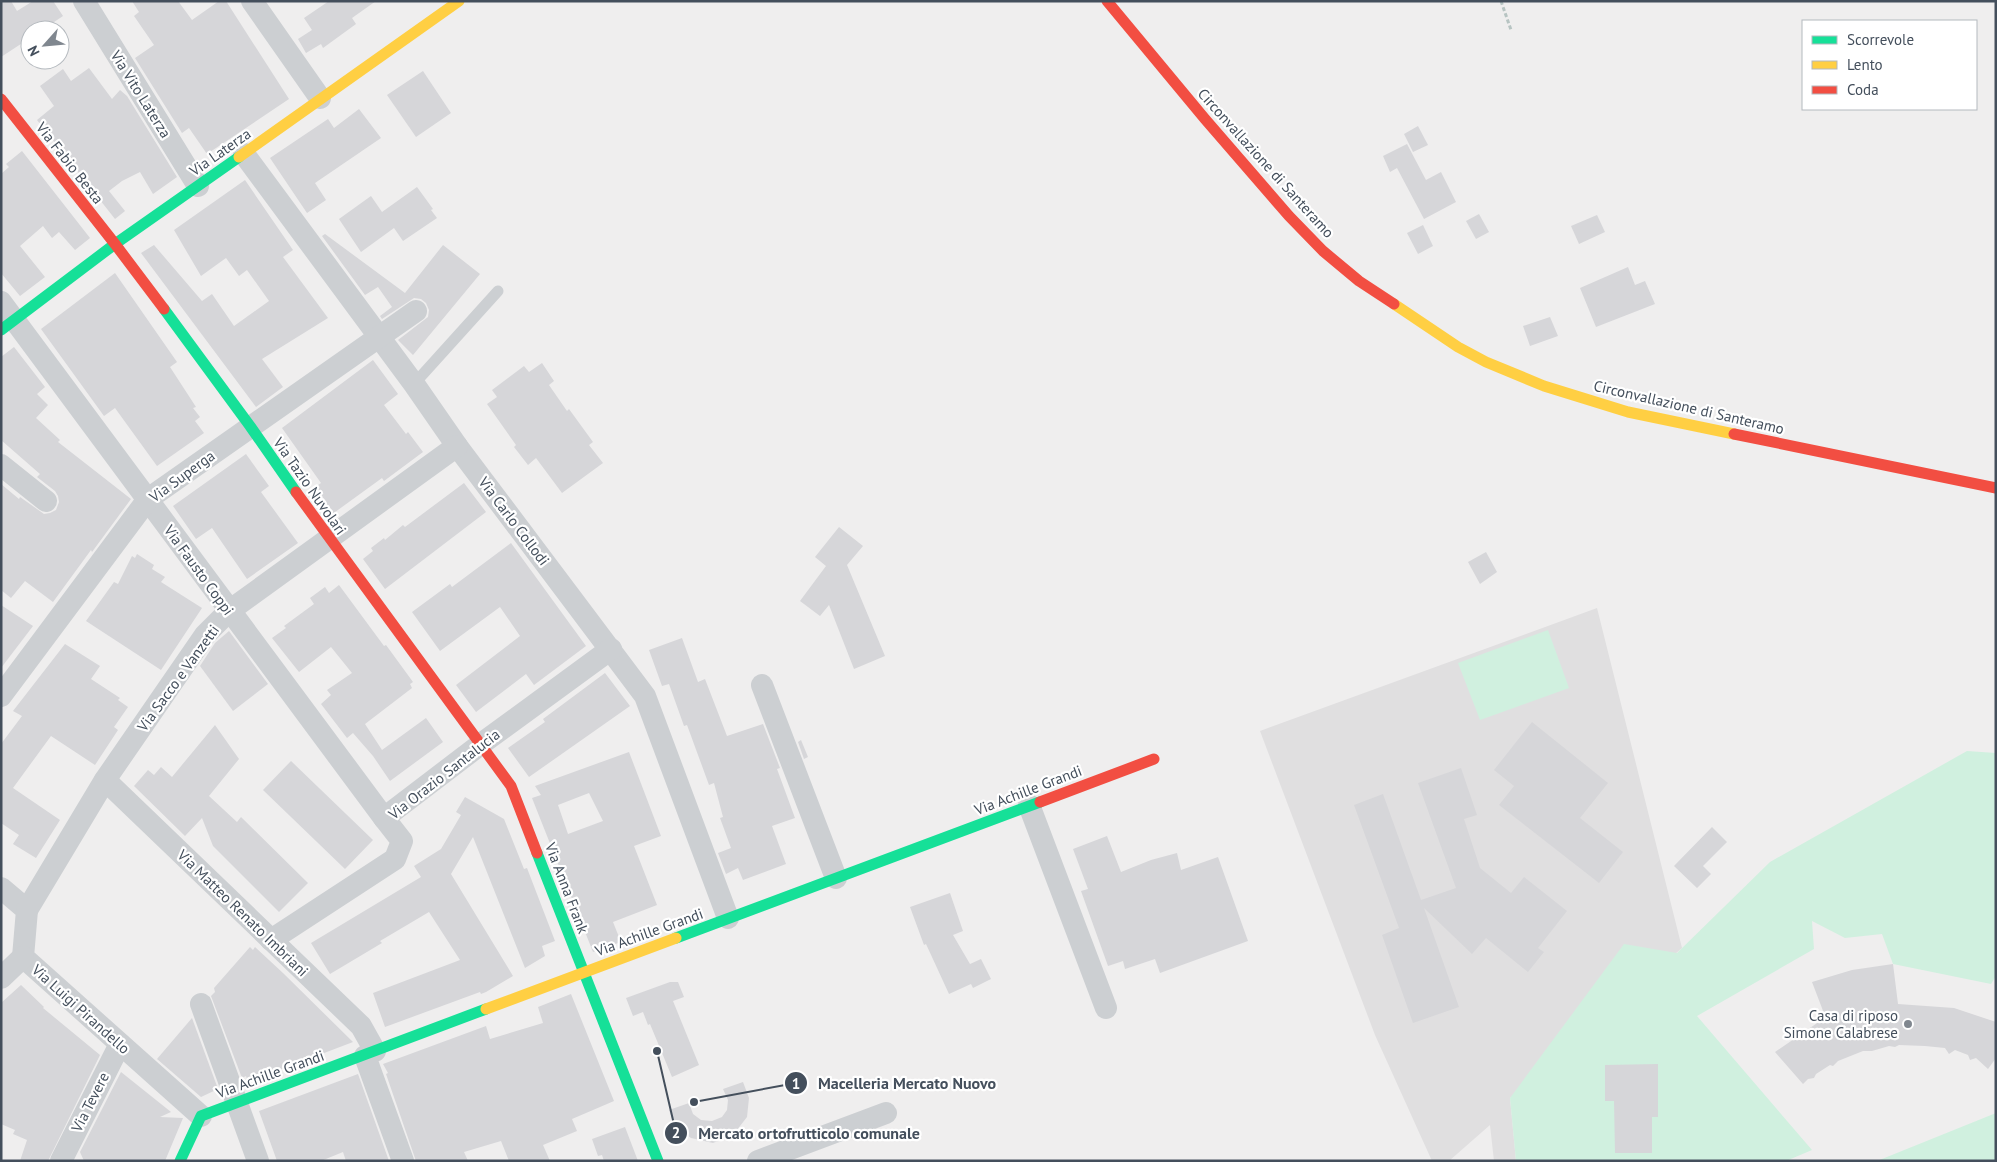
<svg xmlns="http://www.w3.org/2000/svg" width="1997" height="1162" font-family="'PT Sans',sans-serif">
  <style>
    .education { fill: #e0dfe0 }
    .green { fill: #d0f0df }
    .building { fill: #d6d6d9; fill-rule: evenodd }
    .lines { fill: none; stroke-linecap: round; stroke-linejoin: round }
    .path { stroke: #b7c4c2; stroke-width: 3; stroke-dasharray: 4 2.5; stroke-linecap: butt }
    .lane { stroke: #cccfd2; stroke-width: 11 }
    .street { stroke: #cccfd2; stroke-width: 22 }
    .fast { stroke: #16e098; stroke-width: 11 }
    .slow { stroke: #ffcf43; stroke-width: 11 }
    .jam { stroke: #f24e42; stroke-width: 11 }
    .poi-dot { fill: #80878f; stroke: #fff; stroke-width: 2 }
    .labels { text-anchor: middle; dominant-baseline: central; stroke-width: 4.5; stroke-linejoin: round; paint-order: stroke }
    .street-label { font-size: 15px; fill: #444f5c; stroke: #fff }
    .poi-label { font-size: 15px; fill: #444f5c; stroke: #fff; text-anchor: end }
    .leader { fill: none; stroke: #444f5c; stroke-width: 2 }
    .callout-dot { fill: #444f5c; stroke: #fff; stroke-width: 2 }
    .mark-label { font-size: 15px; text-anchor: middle; font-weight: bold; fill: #fff }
    .callout-label { font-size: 16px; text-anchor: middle; font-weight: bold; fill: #444f5c; stroke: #fff; stroke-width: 4.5; stroke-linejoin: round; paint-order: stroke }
  </style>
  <rect width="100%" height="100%" fill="#efeeee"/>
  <polygon class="education" points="1597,608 1682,948 1510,1098 1516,1161 1494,1161 1490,1125 1449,1161 1432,1161 1375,1035 1260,731"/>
  <g class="green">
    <polygon points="1548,630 1569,688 1480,720 1458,663"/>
    <polygon points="1967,751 1996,753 1996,976 1991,984 1893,964 1882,934 1845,938 1812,921 1814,949 1697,1016 1812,1150 1786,1161 1516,1161 1510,1098 1624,944 1677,953 1770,862"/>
    <polygon points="1996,1113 1996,1161 1877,1161"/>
  </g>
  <g class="building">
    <polygon points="1,1 11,1 17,11 33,1 53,1 63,16 42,30 30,30 30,38 1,57"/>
    <polygon points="132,1 178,1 192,20 219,1 226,1 289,99 207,154 189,128 182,133 135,58 154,45 134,16 139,12"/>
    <polygon points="329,1 376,1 352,18 356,24 323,48 321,44 306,53 298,39 312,30 304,18"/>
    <polygon points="89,68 112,99 120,90 127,96 177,177 153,194 140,172 122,181 109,191 125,211 115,219 37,120 54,106 40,86 63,69 71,81"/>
    <polygon points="423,71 451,113 416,137 387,95"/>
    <polygon points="359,109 381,138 315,183 326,200 307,213 270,158 328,119 334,128"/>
    <polygon points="1418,126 1428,145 1413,152 1404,134"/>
    <polygon points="1407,144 1426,180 1441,172 1456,202 1424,219 1397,168 1390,172 1383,156"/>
    <polygon points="22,151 90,238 75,250 59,232 52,238 43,226 20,246 45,277 20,296 1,273 1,174 9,167 6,164"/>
    <polygon points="245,180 293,250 283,257 328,318 262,359 283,387 256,407 141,253 154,245 202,301 212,294 234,326 269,301 247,270 239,276 226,258 201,276 174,230"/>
    <polygon points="417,187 433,209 431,210 437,218 403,241 394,228 361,252 339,219 371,196 382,212"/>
    <polygon points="1479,214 1489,232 1476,239 1466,221"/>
    <polygon points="1597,215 1605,232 1579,244 1571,226"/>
    <polygon points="1423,225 1433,246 1418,254 1407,233"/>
    <polygon points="325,234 405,293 443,245 480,274 413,355 398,340 428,317 429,310 426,303 421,299 414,298 382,319 380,316 392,307 378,287 365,295 322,236"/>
    <polygon points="1628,267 1635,285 1645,281 1655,304 1596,327 1580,288"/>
    <polygon points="115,273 177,362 170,367 196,407 193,408 200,417 195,421 204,433 157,466 115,408 104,416 41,329"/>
    <polygon points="1550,317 1558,336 1530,346 1523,326"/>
    <polygon points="14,347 45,387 37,394 48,405 36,418 60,440 58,442 131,499 92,552 91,550 53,602 25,581 11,598 1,590 1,484 19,499 20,497 44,514 50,513 56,510 59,502 58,496 55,491 37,477 40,474 1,440 1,357"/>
    <polygon points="373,360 398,394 384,405 406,434 408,432 423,452 384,481 382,478 331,515 313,489 321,483 282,428"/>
    <polygon points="542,363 554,381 549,385 567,411 569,409 593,442 589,445 603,463 562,493 536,458 528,465 514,447 516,445 487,404 497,397 492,390 524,366 529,372"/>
    <polygon points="246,454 269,486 261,492 298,543 247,579 212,528 196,539 173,506"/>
    <polygon points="464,483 486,512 385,589 363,559 373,551 371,548 384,538 385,540 403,525 405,527"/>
    <polygon points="839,527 863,546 847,565 885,656 854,669 829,605 820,616 800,601 826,566 815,557"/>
    <polygon points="511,543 586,646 534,685 526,674 476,712 456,685 520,636 500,607 440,651 412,612 450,584 452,587"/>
    <polygon points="1486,552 1497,572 1480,584 1468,562"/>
    <polygon points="137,554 154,565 152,569 165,577 161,582 202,608 161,670 86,621 114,582 118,584 132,556 135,558"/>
    <polygon points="339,585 384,646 386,645 413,682 410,684 412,688 365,724 382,750 426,718 443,742 390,781 373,756 353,733 347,738 321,704 331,695 327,690 352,673 331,647 299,672 272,638 286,628 284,626 314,604 310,598 325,587 329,593"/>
    <polygon points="1,605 33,626 1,668"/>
    <polygon points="229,631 268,684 233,711 200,666 215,643"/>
    <polygon points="682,638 698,682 705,679 727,736 763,724 780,768 777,769 795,818 772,826 786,864 743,880 738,868 726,874 718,853 731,848 720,818 723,817 714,783 709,785 687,725 684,726 669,684 662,686 649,650"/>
    <polygon points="65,644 100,666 91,679 120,698 118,700 128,707 114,727 118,730 95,765 51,736 13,788 60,820 36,858 13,844 19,835 1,823 1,744 22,716 13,711"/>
    <polygon points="605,673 630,706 529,777 508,748 545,722 543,719"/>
    <polygon points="1532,722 1608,783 1580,818 1623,852 1599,883 1499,805 1514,786 1494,770"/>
    <polygon points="215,725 239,759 209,796 237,822 241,817 308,883 279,912 213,846 202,818 185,836 134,786 148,770 154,775 161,767 172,777"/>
    <polygon points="801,740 808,757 804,759 798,742"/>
    <path d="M629 752 661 836 634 846 657 905 613 922 621 942 593 952 532 798 541 795 535 786ZM589 793 603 821 568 834 558 805Z"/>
    <polygon points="291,761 373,840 345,869 263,790"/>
    <polygon points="1461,768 1477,815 1464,819 1480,868 1511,893 1524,877 1567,911 1538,948 1544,952 1528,972 1486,938 1472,954 1424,908 1459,1007 1413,1023 1382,935 1399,928 1354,805 1383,794 1421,900 1456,888 1418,783"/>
    <polygon points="465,797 504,819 524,869 527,868 555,941 542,946 545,956 525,968 473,837 451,874 513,976 486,992 481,994 480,992 385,1027 373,993 460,960 429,912 380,941 382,943 330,974 311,943 421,877 414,866 441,849 461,815 456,812"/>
    <polygon points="1712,827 1727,842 1703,866 1711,874 1697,888 1674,866"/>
    <polygon points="1107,836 1121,872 1151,860 1177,853 1181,870 1218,857 1248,941 1160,973 1155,959 1125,969 1123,961 1108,966 1081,891 1088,889 1073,849"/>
    <polygon points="950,893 963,931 953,935 970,964 981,959 991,979 973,988 971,984 949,994 926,944 924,945 910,907"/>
    <polygon points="250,947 253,950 255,947 283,973 353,1042 248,1082 246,1076 242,1078 211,996 215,992 214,988"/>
    <polygon points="1893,964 1898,1004 1954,1008 1996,1022 1996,1058 1988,1069 1976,1058 1970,1060 1968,1055 1955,1050 1949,1054 1945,1048 1925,1046 1899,1045 1895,1047 1889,1046 1872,1051 1863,1051 1838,1061 1833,1066 1830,1065 1816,1074 1814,1078 1808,1079 1803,1084 1775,1052 1823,1019 1825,1016 1812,982 1852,970"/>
    <polygon points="670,982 678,982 684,997 673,1001 699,1065 672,1077 650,1024 648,1025 643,1012 633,1016 626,998"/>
    <polygon points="21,985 44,1007 43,1008 100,1055 48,1161 20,1161 27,1140 13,1134 15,1130 1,1124 1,1003"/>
    <polygon points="571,994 614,1101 572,1119 577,1131 543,1145 550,1161 509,1161 501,1141 464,1152 468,1161 416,1161 386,1074 388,1073 383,1064 486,1026 490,1039 543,1023 538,1007"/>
    <polygon points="192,1018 218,1089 201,1097 157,1059"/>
    <polygon points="1658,1064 1658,1117 1652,1117 1652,1153 1615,1153 1614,1101 1605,1101 1605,1065"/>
    <polygon points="121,1072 171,1112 160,1117 183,1118 165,1161 84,1161 80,1152"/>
    <polygon points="358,1074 389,1161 346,1161 343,1152 321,1161 277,1161 259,1111"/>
    <polygon points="743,1082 749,1098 747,1117 733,1135 713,1143 691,1138 675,1126 669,1110 689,1103 693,1114 701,1120 712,1121 722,1117 727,1110 728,1100 723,1089"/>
    <polygon points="625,1127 638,1161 604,1161 602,1155 598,1156 592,1139"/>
  </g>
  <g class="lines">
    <polyline class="path" points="1501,1 1511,30"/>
    <polyline class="lane" points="414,384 498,291"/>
    <g class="street">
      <polyline points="84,1 198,186"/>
      <polyline points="252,1 320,98"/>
      <polyline points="244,154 414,384 457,446 645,696 728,918"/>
      <polyline points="1,302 384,818"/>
      <polyline points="1,465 46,501"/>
      <polyline points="762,685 836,878"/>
      <polyline points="1,696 148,499 416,311"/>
      <polyline points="105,780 361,1026 375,1051"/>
      <polyline points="1029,805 1106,1008"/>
      <polyline points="1,888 27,910 23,957 201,1116"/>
      <polyline points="27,910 105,780 205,635 229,611 457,446"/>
      <polyline points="271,940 395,859 402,841 384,818 481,744 611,649"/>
      <polyline points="1,978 23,957"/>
      <polyline points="201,1004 258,1161"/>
      <polyline points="365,1056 403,1161"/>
      <polyline points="61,1161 120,1044"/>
      <polyline points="758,1161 886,1113"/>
    </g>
    <g class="fast">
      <polyline points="164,309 250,426 296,492"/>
      <polyline points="1,330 115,244 239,157"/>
      <polyline points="537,853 658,1161"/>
      <polyline points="676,938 1040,802"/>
      <polyline points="180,1161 201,1116 486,1009"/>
    </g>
    <g class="slow">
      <polyline points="239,157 459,1"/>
      <polyline points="1394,304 1458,347 1486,362 1544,386 1628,412 1734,434"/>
      <polyline points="486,1009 676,938"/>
    </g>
    <g class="jam">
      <polyline points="1107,1 1205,119 1289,216 1323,251 1359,281 1394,304"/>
      <polyline points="1,99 115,244 164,309"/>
      <polyline points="1734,434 1996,488"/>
      <polyline points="296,492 511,786 537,853"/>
      <polyline points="1040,802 1154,759"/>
    </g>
  </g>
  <circle class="poi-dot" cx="1908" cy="1024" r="5"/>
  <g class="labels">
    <g class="street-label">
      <text transform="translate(141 94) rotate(58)">Via Vito Laterza</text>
      <text transform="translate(220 152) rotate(-35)">Via Laterza</text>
      <text transform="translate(70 163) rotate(52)">Via Fabio Besta</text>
      <text transform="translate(1266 163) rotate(48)">Circonvallazione di Santeramo</text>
      <text transform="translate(1689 407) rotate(13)">Circonvallazione di Santeramo</text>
      <text transform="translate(182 476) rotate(-36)">Via Superga</text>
      <text transform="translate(310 486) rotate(55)">Via Tazio Nuvolari</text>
      <text transform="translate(514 521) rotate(53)">Via Carlo Collodi</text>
      <text transform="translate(199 570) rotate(54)">Via Fausto Coppi</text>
      <text transform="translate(178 678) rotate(-54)">Via Sacco e Vanzetti</text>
      <text transform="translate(444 774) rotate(-38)">Via Orazio Santalucia</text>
      <text transform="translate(1028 790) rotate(-21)">Via Achille Grandi</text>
      <text transform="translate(567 888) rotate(69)">Via Anna Frank</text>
      <text transform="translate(243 913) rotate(44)">Via Matteo Renato Imbriani</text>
      <text transform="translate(649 932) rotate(-20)">Via Achille Grandi</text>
      <text transform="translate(81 1009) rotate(42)">Via Luigi Pirandello</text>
      <text transform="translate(270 1074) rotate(-20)">Via Achille Grandi</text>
      <text transform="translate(90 1102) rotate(-63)">Via Tevere</text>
    </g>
    <g class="poi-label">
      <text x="1898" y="1015">Casa di riposo<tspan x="1898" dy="17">Simone Calabrese</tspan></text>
    </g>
  </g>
  <path class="leader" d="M694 1102L796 1083M657 1051L676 1133"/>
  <g class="callout-dot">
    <circle cx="694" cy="1102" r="5"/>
    <circle cx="657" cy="1051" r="5"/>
    <circle cx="796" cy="1083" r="12"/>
    <circle cx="676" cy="1133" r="12"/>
  </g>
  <g class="mark-label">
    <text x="796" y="1089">1</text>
    <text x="676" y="1138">2</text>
  </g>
  <g class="callout-label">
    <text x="907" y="1089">Macelleria Mercato Nuovo</text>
    <text x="809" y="1139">Mercato ortofrutticolo comunale</text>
  </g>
  <rect width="1997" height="1162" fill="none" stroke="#444f5c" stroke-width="5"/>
  <rect x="1802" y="20" width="175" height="90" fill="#ffffff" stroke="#b4b9be"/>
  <rect x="1812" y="36" width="25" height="8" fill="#16e098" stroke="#b4b9be"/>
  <text x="1847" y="45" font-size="15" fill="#444f5c">Scorrevole</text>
  <rect x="1812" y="61" width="25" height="8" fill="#ffcf43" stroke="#b4b9be"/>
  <text x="1847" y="70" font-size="15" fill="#444f5c">Lento</text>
  <rect x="1812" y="86" width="25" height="8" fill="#f24e42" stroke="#b4b9be"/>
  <text x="1847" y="95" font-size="15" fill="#444f5c">Coda</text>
  <g transform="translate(45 45) rotate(243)"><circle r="24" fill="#ffffff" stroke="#b4b9be"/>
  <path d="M0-4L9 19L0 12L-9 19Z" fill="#80878f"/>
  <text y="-8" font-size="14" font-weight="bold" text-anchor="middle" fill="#444f5c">N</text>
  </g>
</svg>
